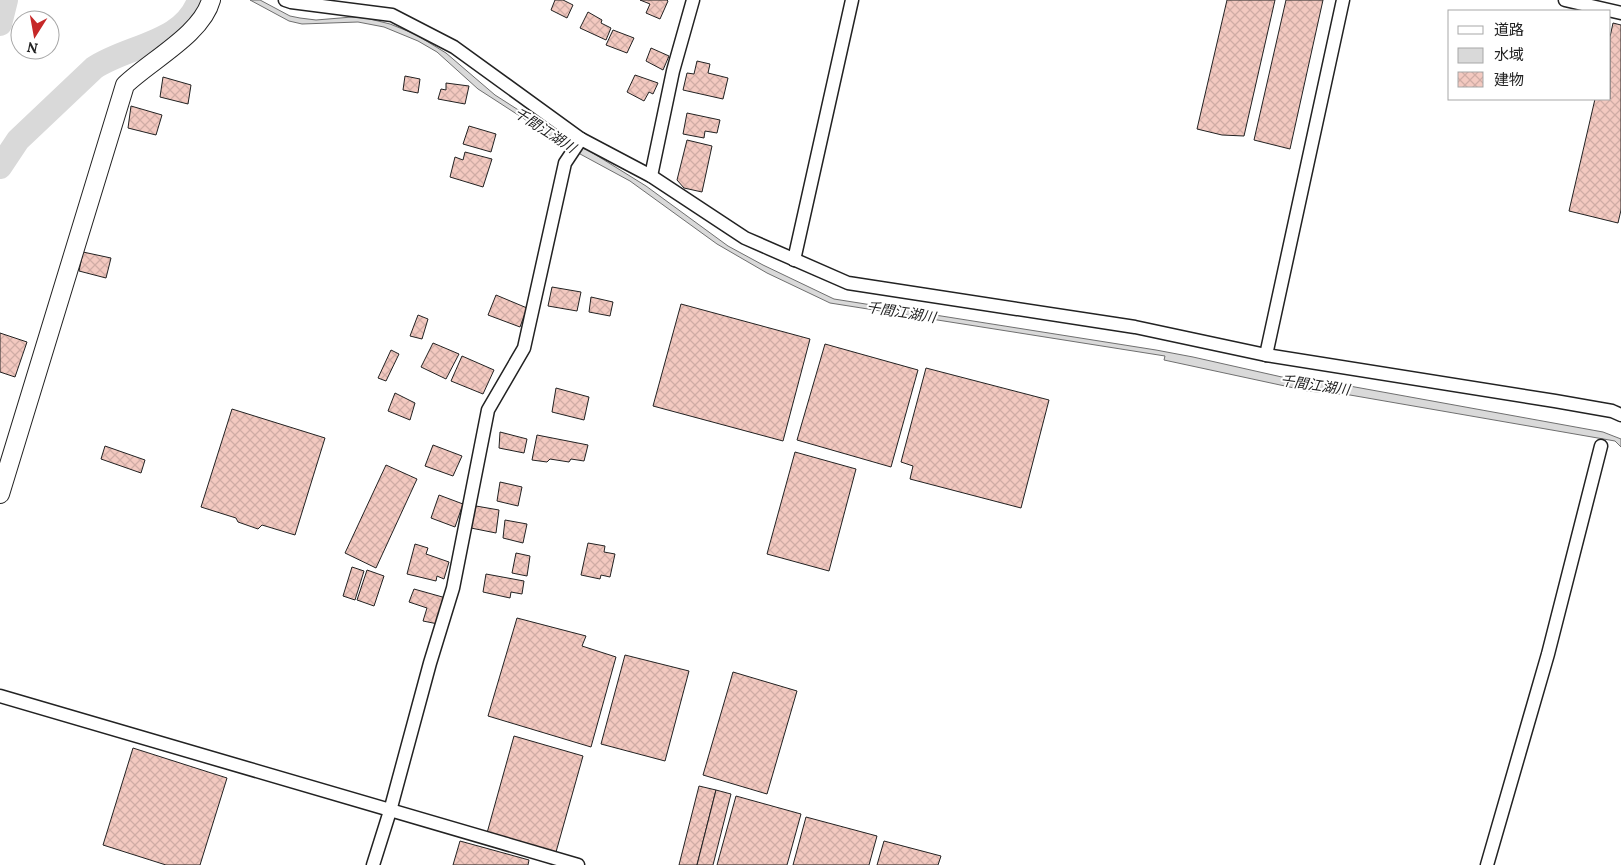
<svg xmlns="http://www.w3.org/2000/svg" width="1621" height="865" font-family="Lora,'Noto Sans JP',serif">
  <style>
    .water { fill: #d9d9d9; stroke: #6f6f6f }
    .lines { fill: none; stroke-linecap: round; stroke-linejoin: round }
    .river { stroke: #d9d9d9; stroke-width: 24 }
    .building { fill: url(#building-cross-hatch); stroke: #222 }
    .street-casing { stroke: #222; stroke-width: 15 }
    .secondary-casing { stroke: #222; stroke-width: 20 }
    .street { stroke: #fff; stroke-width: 12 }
    .secondary { stroke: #fff; stroke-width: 18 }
    .labels { text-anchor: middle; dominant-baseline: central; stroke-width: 4; stroke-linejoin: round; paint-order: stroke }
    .water-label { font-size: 14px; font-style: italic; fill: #222; stroke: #fff }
  </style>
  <defs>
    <pattern id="building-cross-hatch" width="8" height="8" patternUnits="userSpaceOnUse" patternTransform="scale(1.25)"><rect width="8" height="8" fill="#f3c9c0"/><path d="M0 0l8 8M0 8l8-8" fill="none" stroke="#d0aca5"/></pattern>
  </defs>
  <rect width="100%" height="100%" fill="#fff"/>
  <polygon class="water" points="250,0 260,0 290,16 300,18 316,20 352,17 366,18 390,24 415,34 446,53 495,95 573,145 588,150 646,186 728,246 763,265 834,299 1156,350 1193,357 1304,382 1344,385 1603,432 1621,439 1621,447 1615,441 1350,395 1308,391 1164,360 1165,356 830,303 767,273 717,244 630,181 569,148 492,98 478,89 437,52 418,41 384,27 358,22 302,24 289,21"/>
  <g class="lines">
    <g class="river">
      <polyline points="0,24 6,0"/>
      <path d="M0 167 18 140 94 68C128 45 184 44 199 0"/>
    </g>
  </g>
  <g class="building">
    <polygon points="555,0 563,0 573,5 567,18 551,10"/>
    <polygon points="640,0 667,0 668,1 660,19 646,13 650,4"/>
    <polygon points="1227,0 1275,0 1244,136 1222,135 1197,129"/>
    <polygon points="1286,0 1323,0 1290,149 1254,140"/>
    <polygon points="588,12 602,20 601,23 611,28 606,40 580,28"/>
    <polygon points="1613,23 1621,25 1621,210 1618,223 1569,211 1595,99 1610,99 1610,37"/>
    <polygon points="613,30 634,38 627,53 606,45"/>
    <polygon points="651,48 669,56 663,70 646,61"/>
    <polygon points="697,61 710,64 708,73 728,78 723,99 683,90 687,73 694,74"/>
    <polygon points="635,75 658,83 653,94 649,92 644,101 627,92"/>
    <polygon points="405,76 420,79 418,93 403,90"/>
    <polygon points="163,77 191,85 188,104 160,97"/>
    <polygon points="446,83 469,86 465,104 438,99 441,89 446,90"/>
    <polygon points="131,106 162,115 156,135 128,128"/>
    <polygon points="687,113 720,120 717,133 705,131 704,138 683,134"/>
    <polygon points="469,126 496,134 491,152 463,144"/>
    <polygon points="687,140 712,146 702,192 684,188 677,180"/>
    <polygon points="465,152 492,159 483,187 450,177 455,157 463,160"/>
    <polygon points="83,252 111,258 106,278 79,271"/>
    <polygon points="552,287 581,292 577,311 548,306"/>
    <polygon points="496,295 527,308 520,327 488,315"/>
    <polygon points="591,297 613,302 610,316 589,312"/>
    <polygon points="681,304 810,339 783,441 653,406"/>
    <polygon points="418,315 428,319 422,339 410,336"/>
    <polygon points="0,333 27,342 15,377 0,372"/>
    <polygon points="433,343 459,354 446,379 421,367"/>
    <polygon points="825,344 918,370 891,467 797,440"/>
    <polygon points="391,350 399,354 386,381 378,378"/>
    <polygon points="462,356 494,370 483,394 451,381"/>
    <polygon points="926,368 1049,400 1021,508 910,479 913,466 901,462"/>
    <polygon points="556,388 589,397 584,420 552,412"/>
    <polygon points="395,393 415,403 410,420 388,411"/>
    <polygon points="232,409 325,438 295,535 262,525 258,529 238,522 236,518 201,507"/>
    <polygon points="500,432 527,439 524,453 499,448"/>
    <polygon points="537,435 588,445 584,461 571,459 569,462 550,459 547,462 532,460"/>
    <polygon points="433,445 462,456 453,476 425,466"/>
    <polygon points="105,446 145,460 141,473 101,459"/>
    <polygon points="795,452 856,469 829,571 767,554"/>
    <polygon points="386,465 417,479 376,568 345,553"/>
    <polygon points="500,482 522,487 518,506 497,501"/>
    <polygon points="439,495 463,504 455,527 431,518"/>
    <polygon points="476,506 499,510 496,533 471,528"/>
    <polygon points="505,520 527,524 523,543 503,538"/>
    <polygon points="588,543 605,546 604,552 615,554 610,577 601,575 600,579 581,575"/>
    <polygon points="415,544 428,548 426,554 449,562 444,579 437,576 436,581 407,574"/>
    <polygon points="516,553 530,556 527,576 512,573"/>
    <polygon points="352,567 364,571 355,600 343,596"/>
    <polygon points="367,570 384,576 374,606 357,600"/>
    <polygon points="486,574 524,581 522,594 511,592 510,598 483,592"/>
    <polygon points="414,589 446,598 438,624 423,621 427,608 409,602"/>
    <polygon points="517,618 586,636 582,646 616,657 591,747 488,716"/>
    <polygon points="625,655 689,671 665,761 601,744"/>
    <polygon points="733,672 797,691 767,794 703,775"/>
    <polygon points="514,736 583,756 556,852 487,833"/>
    <polygon points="133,748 227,778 200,865 166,865 103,845"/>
    <polygon points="699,786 716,790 697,865 679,865"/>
    <polygon points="716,790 731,794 713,865 697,865"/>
    <polygon points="736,796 801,814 787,865 717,865"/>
    <polygon points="806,817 877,836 869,865 793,865"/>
    <polygon points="460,841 529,860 528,865 453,865"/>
    <polygon points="884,841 941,856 938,865 877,865"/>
  </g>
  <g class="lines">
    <g class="street-casing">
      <g id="street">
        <polyline points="285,0 291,2 392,15 454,47 581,139 651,176 745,238 848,283 1135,327 1266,355 1555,401 1612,411 1621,415"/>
        <polyline points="1565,0 1621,13"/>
        <polyline points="651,176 673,71 693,0"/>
        <polyline points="794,260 852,0"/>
        <polyline points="1266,355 1343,0"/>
        <polyline points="0,696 578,865"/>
        <polyline points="373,865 390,811 430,663 453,588 488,410 524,348 565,163 581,139"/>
        <polyline points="1487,865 1548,654 1601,446"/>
      </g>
    </g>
    <g class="secondary-casing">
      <path id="secondary" d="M0 494 125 85C151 60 202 34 211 0"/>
    </g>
    <use href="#street" class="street"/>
    <use href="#secondary" class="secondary"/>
  </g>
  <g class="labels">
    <g class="water-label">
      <text transform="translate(545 130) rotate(33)">千間江湖川</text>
      <text transform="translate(901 312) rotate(9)">千間江湖川</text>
      <text transform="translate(1315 385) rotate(8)">千間江湖川</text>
    </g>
  </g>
  <rect x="1448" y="10" width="162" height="90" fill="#ffffff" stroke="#a7a7a7"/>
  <rect x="1458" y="26" width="25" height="8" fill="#ffffff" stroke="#a7a7a7"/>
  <text x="1494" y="35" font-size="15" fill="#222222">道路</text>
  <rect x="1458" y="48" width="25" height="15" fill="#d9d9d9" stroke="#a7a7a7"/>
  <text x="1494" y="60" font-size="15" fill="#222222">水域</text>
  <rect x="1458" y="72" width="25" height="15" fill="url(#building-cross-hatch)" stroke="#a7a7a7"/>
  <text x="1494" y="85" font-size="15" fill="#222222">建物</text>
  <g transform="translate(35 35) rotate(191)"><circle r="24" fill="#ffffff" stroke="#a7a7a7"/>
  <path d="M0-4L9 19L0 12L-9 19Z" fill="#c62828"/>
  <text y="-8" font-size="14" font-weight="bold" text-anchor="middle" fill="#222222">N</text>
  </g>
</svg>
